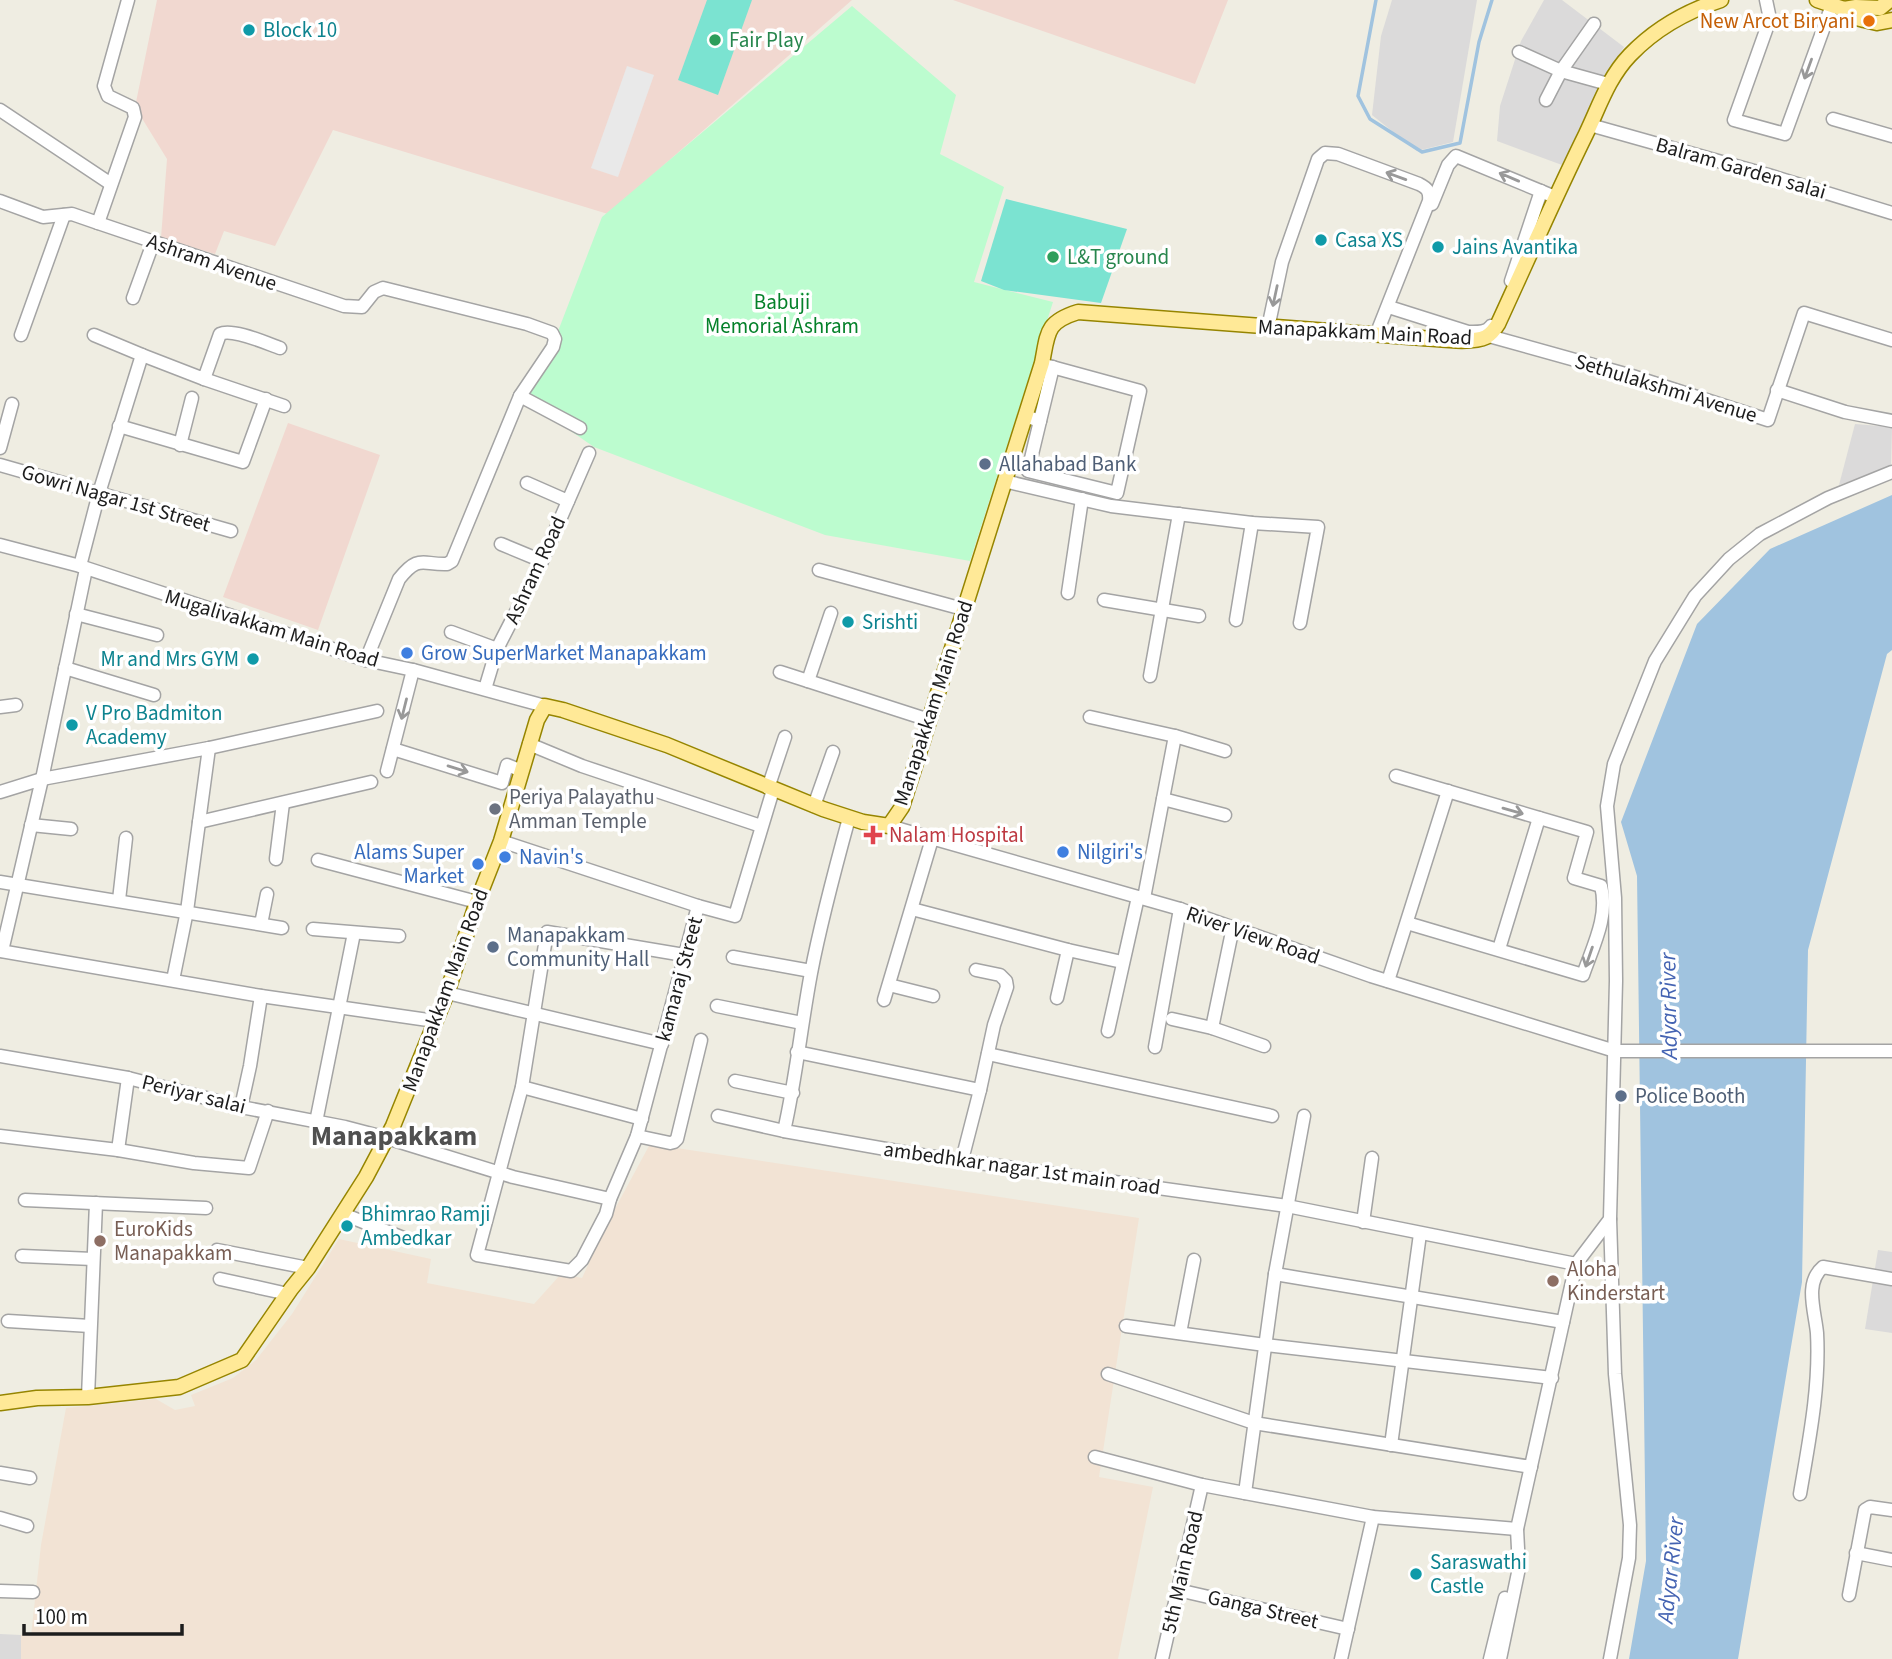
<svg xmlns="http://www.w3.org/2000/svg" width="1892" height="1659" font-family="'Source Sans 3',sans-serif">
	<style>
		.residential { fill: #dbdada }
		.commercial { fill: #f1d8d0 }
		.military { fill: #f2e3d4 }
		.park { fill: #bcfccf }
		.pitch { fill: #7be3d1 }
		.parking { fill: #e9e9e9 }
		.water { fill: #a0c3df }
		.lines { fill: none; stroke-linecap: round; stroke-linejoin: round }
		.stream { stroke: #a0c3df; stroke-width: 3.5 }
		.minor-casing { stroke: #a4a4a4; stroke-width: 15 }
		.major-casing { stroke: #968500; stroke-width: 17 }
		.minor { stroke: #fff; stroke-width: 12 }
		.major { stroke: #ffe997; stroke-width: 14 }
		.oneway { stroke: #999 }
		.food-dot { fill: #e8710a; stroke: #fff; stroke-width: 2.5 }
		.culture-dot { fill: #0f9aa8; stroke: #fff; stroke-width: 2.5 }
		.leisure-dot { fill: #2e9e5b; stroke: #fff; stroke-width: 2.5 }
		.service-dot { fill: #5c6f8a; stroke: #fff; stroke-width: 2.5 }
		.shop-dot { fill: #3f7fe0; stroke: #fff; stroke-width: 2.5 }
		.worship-dot { fill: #6b7280; stroke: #fff; stroke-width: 2.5 }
		.health-dot { fill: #e0444e; stroke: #fff; stroke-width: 2.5 }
		.education-dot { fill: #8d6e63; stroke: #fff; stroke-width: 2.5 }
		.labels { text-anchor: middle; stroke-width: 7; stroke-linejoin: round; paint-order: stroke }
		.food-label { font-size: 21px; fill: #c56008; stroke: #fff; text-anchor: end }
		.culture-label { font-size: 21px; fill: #0d838f; stroke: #fff; text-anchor: start }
		.leisure-label { font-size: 21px; fill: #27864d; stroke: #fff; text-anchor: start }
		.street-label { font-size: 21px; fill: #1d1d1d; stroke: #fff }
		.park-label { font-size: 21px; fill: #05812a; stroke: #fff }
		.service-label { font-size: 21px; fill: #4e5e75; stroke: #fff; text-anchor: start }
		.shop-label { font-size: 21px; fill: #366cbe; stroke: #fff; text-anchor: start }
		.worship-label { font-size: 21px; fill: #5b616d; stroke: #fff; text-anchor: start }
		.health-label { font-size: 21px; fill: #be3a42; stroke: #fff; text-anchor: start }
		.education-label { font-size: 21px; fill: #785e54; stroke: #fff; text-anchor: start }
		.water-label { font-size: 23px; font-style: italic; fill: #4463b2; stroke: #fff }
		.district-label { font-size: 28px; font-weight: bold; fill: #505050; stroke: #fff }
	</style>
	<rect width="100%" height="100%" fill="#efede2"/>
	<!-- residential -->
	<g class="residential">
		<polygon points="1392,0 1477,0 1453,142 1417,151 1372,115 1381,36"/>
		<polygon points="1544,0 1562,0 1624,47 1602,82 1562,165 1497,141 1500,106 1521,41"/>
		<polygon points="1855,424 1892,427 1891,467 1839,485"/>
		<polygon points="1878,1250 1892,1252 1892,1333 1865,1329"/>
		<polygon points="0,1634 21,1635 21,1659 0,1659"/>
	</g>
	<!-- commercial -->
	<g class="commercial">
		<polygon points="157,0 852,0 608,214 333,130 275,246 224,231 215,254 161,238 167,159 135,107"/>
		<polygon points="953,0 1228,0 1195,84"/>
		<polygon points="288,423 380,455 318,630 223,597"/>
	</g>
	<!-- military -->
	<polygon class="military" points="650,1144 1139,1218 1099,1477 1153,1487 1118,1659 21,1659 21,1635 31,1636 41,1545 66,1408 156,1399 175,1410 195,1406 191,1395 233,1378 256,1360 292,1314 339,1239 431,1259 427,1283 534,1304 561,1274 582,1278 610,1218"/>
	<!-- park -->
	<polygon class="park" points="852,6 956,95 940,154 1004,187 974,282 1053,302 970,561 825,535 594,447 520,396 555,339 602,217"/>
	<!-- pitch -->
	<g class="pitch">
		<polygon points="707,0 752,0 718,95 678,80"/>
		<polygon points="1006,199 1127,229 1101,303 1004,290 981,281"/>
	</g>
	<!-- parking -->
	<polygon class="parking" points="627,66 654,75 618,177 591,168"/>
	<!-- water -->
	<polygon class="water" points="1892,495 1892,650 1887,654 1808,950 1802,1282 1738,1659 1629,1659 1646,1561 1637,876 1621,822 1697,624 1770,549"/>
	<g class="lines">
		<!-- stream -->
		<polyline class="stream" points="1376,0 1358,96 1370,119 1422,152 1460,143 1479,42 1492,0"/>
		<!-- minor casing -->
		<g class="minor-casing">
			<g id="minor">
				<path d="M128,0L104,86L108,96L133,108L135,117L98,223L344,306L362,307L374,292L383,288L527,324L552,333L555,339L553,347L520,396L452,561L447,564C422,565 419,554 399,579L366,660"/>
				<polyline points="1766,0 1770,19 1734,120 1785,134 1832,5"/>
				<polyline points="1519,52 1561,71 1608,84"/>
				<polyline points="1546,100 1561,71 1594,24"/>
				<polyline points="0,110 111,184"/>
				<polyline points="1833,119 1892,136"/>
				<polyline points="1590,125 1768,175 1892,213"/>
				<polyline points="0,201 43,217 72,214 98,223"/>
				<polyline points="1432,204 1448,165 1456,156 1555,197"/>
				<polyline points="1511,281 1541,191"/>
				<polyline points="133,298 153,243"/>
				<path d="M1392,308L1468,332C1477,332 1486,333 1491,326"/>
				<path d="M1268,328L1282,262L1318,159L1325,153L1338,154L1419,184C1427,188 1430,191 1429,201L1376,335"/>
				<polyline points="21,335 64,215"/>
				<polyline points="1489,336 1629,375 1768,420 1804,313 1892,340"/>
				<path d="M142,355L204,379L220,334C232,328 266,343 280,348"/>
				<polyline points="204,379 284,406"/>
				<polyline points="1777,390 1845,412 1892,421"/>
				<polyline points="520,396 580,428"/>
				<polyline points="1025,416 1040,421 1028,471 1117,493 1140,391 1041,364"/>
				<polyline points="1040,421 1053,367"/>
				<polyline points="119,426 243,462 266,399"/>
				<polyline points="180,445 192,398"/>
				<polyline points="0,448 12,404"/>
				<polyline points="0,465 231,531"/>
				<polyline points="1004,481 1111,506 1252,523 1318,527 1300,623"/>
				<polyline points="527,483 568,501"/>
				<polyline points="501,544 542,561"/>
				<polyline points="0,545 80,566 366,660 413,670 545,706"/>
				<polyline points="80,566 99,493 142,355 94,335"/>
				<polyline points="86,569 42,779 209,748 377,711"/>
				<polyline points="819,570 963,609"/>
				<polyline points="1068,593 1082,499"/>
				<polyline points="1104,600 1199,616"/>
				<polyline points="831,613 808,681 929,720"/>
				<polyline points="76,614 157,635"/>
				<polyline points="1236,620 1252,523"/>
				<polyline points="451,632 497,649"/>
				<polyline points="65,668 154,695"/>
				<polyline points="780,672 808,681"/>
				<polyline points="1150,676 1179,514"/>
				<polyline points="485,689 497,649 542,561 589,453"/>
				<polyline points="0,707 16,705"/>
				<polyline points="1090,717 1175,736 1144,898"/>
				<polyline points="1175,736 1225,751"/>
				<polyline points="529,744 582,766 761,826"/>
				<polyline points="393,749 502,783 507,765 522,771"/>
				<polyline points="387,771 413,670"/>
				<path d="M1396,776L1587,832L1574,878L1601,886C1609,916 1593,946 1583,975L1407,923"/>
				<polyline points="768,788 785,737"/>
				<polyline points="0,792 42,779 2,951"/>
				<polyline points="1163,799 1225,815"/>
				<polyline points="814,806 833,752"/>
				<path d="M849,818C835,869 821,921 811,973C801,1026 796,1079 784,1131L914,1154L1287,1206L1576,1264"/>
				<polyline points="199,822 371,782"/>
				<polyline points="31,825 71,829"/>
				<polyline points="889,826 1180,909 1371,976 1615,1051 1892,1051"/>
				<polyline points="501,841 698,906"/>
				<polyline points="276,859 283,803"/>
				<polyline points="318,860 477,902"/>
				<polyline points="0,882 282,928"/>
				<polyline points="119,900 126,838"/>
				<polyline points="912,909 1068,950 1122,962"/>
				<polyline points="261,924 267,894"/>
				<polyline points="313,929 399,936"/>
				<polyline points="1499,949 1539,818"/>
				<polyline points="0,951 261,996 435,1021"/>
				<polyline points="684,955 547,932 522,1087 477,1255 571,1271 582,1260 606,1214 610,1199 637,1136 698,906 735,916 773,790"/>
				<polyline points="733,957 811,971"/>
				<polyline points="173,980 187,911 209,748"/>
				<polyline points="1388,981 1448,791"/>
				<polyline points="889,985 933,996"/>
				<polyline points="447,993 662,1044"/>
				<polyline points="1057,998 1068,950"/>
				<polyline points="884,1000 932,839"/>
				<polyline points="717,1006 802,1023"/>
				<polyline points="1172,1019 1212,1028 1264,1046"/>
				<polyline points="1212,1028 1233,927"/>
				<polyline points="1108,1031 1138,897"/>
				<polyline points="1155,1047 1180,909"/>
				<polyline points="797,1052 980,1090 994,1025 1007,987 1006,981 1000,975 976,970"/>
				<polyline points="988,1054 1272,1116"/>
				<polyline points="0,1056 128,1078 241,1107 345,1127 387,1138 513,1177 610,1199"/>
				<polyline points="735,1081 793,1093"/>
				<polyline points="522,1087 642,1119"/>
				<polyline points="241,1107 250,1066 261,996"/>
				<polyline points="718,1116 784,1131"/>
				<polyline points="316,1122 354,933"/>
				<polyline points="0,1136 118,1150 194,1163 249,1168 268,1111"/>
				<polyline points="637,1136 670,1143 674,1142 677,1139 701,1040"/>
				<polyline points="118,1150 128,1078"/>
				<polyline points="962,1160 980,1090"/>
				<polyline points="25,1200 206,1208"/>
				<polyline points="343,1214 406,1239"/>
				<polyline points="1610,1219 1615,1374 1630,1525 1629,1558 1610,1659"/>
				<polyline points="1363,1222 1372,1158"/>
				<polyline points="217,1250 308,1268"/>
				<polyline points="22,1256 93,1259"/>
				<polyline points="1275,1274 1563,1322"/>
				<polyline points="220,1279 288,1294"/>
				<polyline points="8,1321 90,1326"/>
				<polyline points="1126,1326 1265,1345 1552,1378"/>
				<polyline points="1180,1333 1194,1260"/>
				<polyline points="1108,1374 1254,1423 1531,1467"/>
				<polyline points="88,1397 96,1203"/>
				<polyline points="1391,1445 1420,1234"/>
				<polyline points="1095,1457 1202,1485 1373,1517 1517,1529"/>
				<polyline points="0,1473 30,1478"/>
				<polyline points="1245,1493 1275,1274 1304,1116"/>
				<path d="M1800,1494C1809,1441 1820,1387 1817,1333C1815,1311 1804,1283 1823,1267L1892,1279"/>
				<polyline points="0,1518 27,1526"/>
				<polyline points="1856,1553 1892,1560"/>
				<polyline points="1178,1590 1348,1629"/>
				<polyline points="0,1591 33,1592"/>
				<polyline points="1849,1595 1865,1510 1870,1507 1892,1510"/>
				<polyline points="1162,1659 1202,1485"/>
				<polyline points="1341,1659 1373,1517"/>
				<polyline points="1490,1659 1505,1598"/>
				<polyline points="1500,1659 1519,1568 1517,1529 1576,1264 1610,1219 1616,981 1615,898 1607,806 1614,764 1655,661 1695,596 1729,559 1760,534 1828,498 1892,472"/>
			</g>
		</g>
		<!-- major casing -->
		<g class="major-casing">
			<g id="major">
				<polyline points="1817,0 1844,9 1853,17 1864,20 1877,23 1892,20"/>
				<polyline points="1844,9 1856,7 1880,8 1890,0"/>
				<path d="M0,1403L37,1398L88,1397L179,1387L242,1360L291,1289L308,1268L366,1177L393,1126L447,993L477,902L501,841L537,720L545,706L563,710L667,745L823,809L863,822L889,826L902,807L1042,363C1048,332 1046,322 1078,312L1422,338C1438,339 1472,344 1486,337C1491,334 1495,329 1498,324C1527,261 1555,197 1586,134C1599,107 1608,78 1630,55C1654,30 1687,11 1721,0"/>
			</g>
		</g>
		<!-- minor -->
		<use href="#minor" class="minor"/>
		<!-- major -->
		<use href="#major" class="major"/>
	</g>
	<!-- one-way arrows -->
	<defs><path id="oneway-shaft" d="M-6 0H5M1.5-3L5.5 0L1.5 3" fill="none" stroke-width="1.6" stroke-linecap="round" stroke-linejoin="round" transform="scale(1.75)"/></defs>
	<g class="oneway">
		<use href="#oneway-shaft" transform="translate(1808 69) rotate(110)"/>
		<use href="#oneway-shaft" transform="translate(1396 176) rotate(-160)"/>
		<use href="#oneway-shaft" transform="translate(1509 177) rotate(-157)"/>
		<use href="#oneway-shaft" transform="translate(1275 296) rotate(102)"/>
		<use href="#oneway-shaft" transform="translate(404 709) rotate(104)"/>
		<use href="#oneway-shaft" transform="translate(458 769) rotate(17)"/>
		<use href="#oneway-shaft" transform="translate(1513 811) rotate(16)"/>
		<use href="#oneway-shaft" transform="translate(1589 957) rotate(109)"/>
	</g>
	<!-- markers -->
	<circle class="food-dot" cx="1869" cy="21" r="7"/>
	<g class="culture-dot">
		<circle cx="249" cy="30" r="7"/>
		<circle cx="1321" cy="240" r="7"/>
		<circle cx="1438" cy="247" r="7"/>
		<circle cx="848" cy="622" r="7"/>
		<circle cx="253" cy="659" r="7"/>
		<circle cx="72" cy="725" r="7"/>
		<circle cx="347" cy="1226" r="7"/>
		<circle cx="1416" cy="1574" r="7"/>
	</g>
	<g class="leisure-dot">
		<circle cx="715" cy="40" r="7"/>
		<circle cx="1053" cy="257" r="7"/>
	</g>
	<g class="service-dot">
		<circle cx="985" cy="464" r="7"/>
		<circle cx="493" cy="947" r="7"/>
		<circle cx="1621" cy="1096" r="7"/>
	</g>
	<g class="shop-dot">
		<circle cx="407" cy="653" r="7"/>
		<circle cx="1063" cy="852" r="7"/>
		<circle cx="505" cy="857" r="7"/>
		<circle cx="478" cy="864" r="7"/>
	</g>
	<circle class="worship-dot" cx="495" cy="809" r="7"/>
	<path class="health-dot" d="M869.5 824.5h7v7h7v7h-7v7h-7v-7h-7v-7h7z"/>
	<g class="education-dot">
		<circle cx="100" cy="1241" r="7"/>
		<circle cx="1553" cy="1281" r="7"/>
	</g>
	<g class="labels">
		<!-- food labels -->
		<g class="food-label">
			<text x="1855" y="28">New Arcot Biryani</text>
		</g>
		<!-- culture labels -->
		<g class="culture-label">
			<text x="263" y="37">Block 10</text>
			<text x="1335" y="247">Casa XS</text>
			<text x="1452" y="254">Jains Avantika</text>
			<text x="862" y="629">Srishti</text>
			<text x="239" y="666" text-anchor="end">Mr and Mrs GYM</text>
			<text x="86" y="720">V Pro Badmiton<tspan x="86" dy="24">Academy</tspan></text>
			<text x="361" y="1221">Bhimrao Ramji<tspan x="361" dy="24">Ambedkar</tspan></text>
			<text x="1430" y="1569">Saraswathi<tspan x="1430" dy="24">Castle</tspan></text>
		</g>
		<!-- leisure labels -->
		<g class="leisure-label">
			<text x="729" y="47">Fair Play</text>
			<text x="1067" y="264">L&amp;T ground</text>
		</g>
		<!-- street labels -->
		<g class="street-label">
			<text transform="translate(1741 168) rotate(16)" y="7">Balram Garden salai</text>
			<text transform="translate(212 262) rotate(19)" y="7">Ashram Avenue</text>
			<text transform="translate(1365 332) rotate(3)" y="7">Manapakkam Main Road</text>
			<text transform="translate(1666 388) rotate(17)" y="7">Sethulakshmi Avenue</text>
			<text transform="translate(116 498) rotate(16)" y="7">Gowri Nagar 1st Street</text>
			<text transform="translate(535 570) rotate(-65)" y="7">Ashram Road</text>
			<text transform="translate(272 628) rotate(17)" y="7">Mugalivakkam Main Road</text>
			<text transform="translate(933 703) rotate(-72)" y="7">Manapakkam Main Road</text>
			<text transform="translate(1253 935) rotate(19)" y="7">River View Road</text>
			<text transform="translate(679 979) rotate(-75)" y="7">kamaraj Street</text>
			<text transform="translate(445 990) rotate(-70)" y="7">Manapakkam Main Road</text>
			<text transform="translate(194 1094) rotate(14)" y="7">Periyar salai</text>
			<text transform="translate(1022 1168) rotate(8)" y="7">ambedhkar nagar 1st main road</text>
			<text transform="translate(1182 1572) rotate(-77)" y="7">5th Main Road</text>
			<text transform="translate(1263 1609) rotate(13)" y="7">Ganga Street</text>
		</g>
		<!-- park labels -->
		<g class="park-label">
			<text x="782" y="309">Babuji<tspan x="782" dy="24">Memorial Ashram</tspan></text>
		</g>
		<!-- service labels -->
		<g class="service-label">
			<text x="999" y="471">Allahabad Bank</text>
			<text x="507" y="942">Manapakkam<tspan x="507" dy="24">Community Hall</tspan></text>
			<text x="1635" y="1103">Police Booth</text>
		</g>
		<!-- shop labels -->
		<g class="shop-label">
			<text x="421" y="660">Grow SuperMarket Manapakkam</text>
			<text x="464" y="859" text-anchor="end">Alams Super<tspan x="464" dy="24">Market</tspan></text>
			<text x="1077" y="859">Nilgiri's</text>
			<text x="519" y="864">Navin's</text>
		</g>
		<!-- worship labels -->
		<g class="worship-label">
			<text x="509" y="804">Periya Palayathu<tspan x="509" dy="24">Amman Temple</tspan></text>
		</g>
		<!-- health labels -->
		<g class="health-label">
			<text x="889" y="842">Nalam Hospital</text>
		</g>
		<!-- education labels -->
		<g class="education-label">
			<text x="114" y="1236">EuroKids<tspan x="114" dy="24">Manapakkam</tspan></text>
			<text x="1567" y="1276">Aloha<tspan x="1567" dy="24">Kinderstart</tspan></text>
		</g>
		<!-- water labels -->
		<g class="water-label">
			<text transform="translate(1668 1006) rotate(-91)" y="8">Adyar River</text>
			<text transform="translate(1670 1570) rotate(-84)" y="8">Adyar River</text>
		</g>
		<!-- district labels -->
		<g class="district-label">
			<text x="394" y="1145">Manapakkam</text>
		</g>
	</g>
	<!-- scale -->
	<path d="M24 1624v10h158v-10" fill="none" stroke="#1d1d1d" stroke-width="3.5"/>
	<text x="35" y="1624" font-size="21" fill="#1d1d1d" stroke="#ffffff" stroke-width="5" paint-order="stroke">100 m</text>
</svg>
